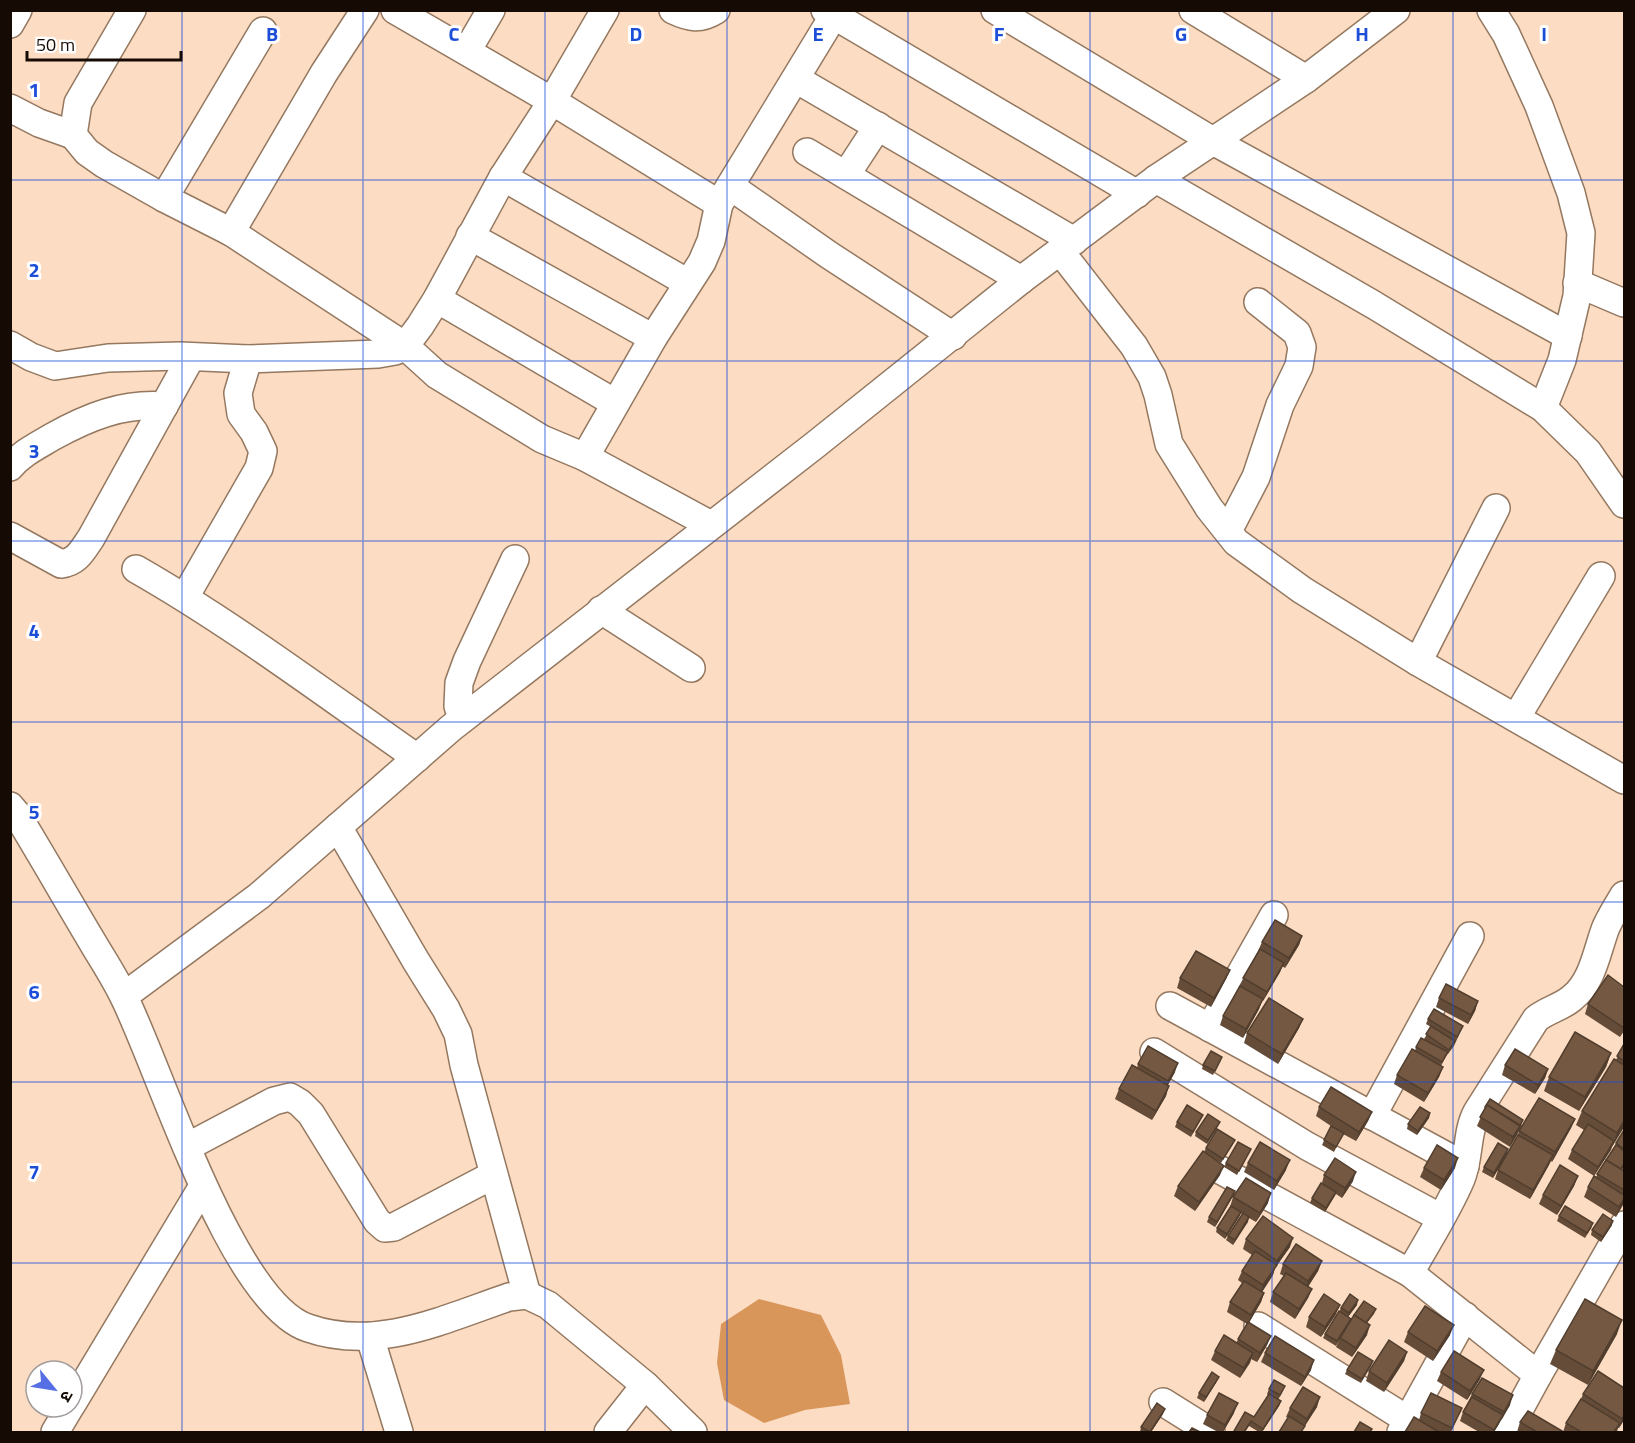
<svg xmlns="http://www.w3.org/2000/svg" width="1635" height="1443" font-family="'Titillium Web','Noto Sans Devanagari',sans-serif">
	<style>
		.water { fill: #d9965b }
		.lines { fill: none; stroke-linecap: round; stroke-linejoin: round }
		.minor-casing { stroke: #947860; stroke-width: 30 }
		.minor { stroke: #fff; stroke-width: 27 }
		.wall { fill: #644c39 }
		.shaded-wall { fill: #513e2e }
		.building { fill: #745842; stroke: #513e2e; stroke-width: 1.5 }
		.grid { fill: none; stroke: #1d4ed8; stroke-width: 1.5; stroke-opacity: 0.55 }
		.grid-label { font-size: 20px; text-anchor: middle; font-weight: bold; fill: #1d4ed8; stroke: #fff; stroke-width: 6; stroke-linejoin: round; paint-order: stroke }
	</style>
	<rect width="100%" height="100%" fill="#fcdcc2"/>
	<!-- water -->
	<polygon class="water" points="759,1299 821,1315 841,1355 850,1404 805,1410 764,1423 724,1400 717,1363 721,1324"/>
	<g class="lines">
		<!-- minor casing -->
		<g class="minor-casing">
			<g id="minor">
				<polyline points="132,10 78,103 73,135 87,152 104,164 164,198 231,232 405,346 437,375 542,439 585,457 711,525"/>
				<polyline points="395,10 552,101 719,204"/>
				<path d="M673,10C690,18 700,20 716,10"/>
				<polyline points="825,10 1137,194"/>
				<polyline points="995,10 1213,141 1568,336"/>
				<polyline points="1193,10 1306,79"/>
				<polyline points="1491,10 1506,34 1539,106 1571,193 1581,233 1577,296 1562,360 1543,408"/>
				<polyline points="10,24 18,10"/>
				<polyline points="467,51 491,10"/>
				<polyline points="796,79 1074,241"/>
				<polyline points="10,108 39,123 73,135"/>
				<polyline points="807,152 1021,280"/>
				<polyline points="846,175 878,126"/>
				<polyline points="503,177 688,283"/>
				<polyline points="1156,179 1374,305 1543,408 1588,452 1624,504"/>
				<polyline points="730,186 829,255 953,336"/>
				<polyline points="164,198 263,31"/>
				<polyline points="231,232 324,73 365,10"/>
				<polyline points="470,236 653,338"/>
				<polyline points="1060,251 1134,346 1152,377 1158,395 1169,444 1209,508 1236,542 1302,590 1418,662 1624,780"/>
				<polyline points="1577,283 1624,303"/>
				<polyline points="437,299 615,403"/>
				<polyline points="10,345 31,357 55,366 108,358 180,356 248,359 378,354 395,351 405,346 420,326 437,299 503,177 552,101 605,10"/>
				<polyline points="585,457 653,338 702,262 711,241 719,204 837,10"/>
				<path d="M10,467C22,453 37,446 52,437C88,417 122,403 164,406"/>
				<polyline points="1228,531 1256,477 1280,405 1299,366 1302,347 1297,333 1258,302"/>
				<path d="M10,536L61,564C77,562 82,551 91,538L191,357"/>
				<path d="M136,569C234,625 325,694 417,758"/>
				<polyline points="185,597 259,468 263,451 254,432 241,414 238,393 248,359"/>
				<polyline points="601,610 691,668"/>
				<polyline points="1418,662 1496,508"/>
				<polyline points="1516,718 1601,576"/>
				<polyline points="462,719 458,706 459,683 467,661 515,559"/>
				<path d="M10,806L16,813C41,854 65,896 90,938C101,957 114,976 124,997C160,1069 232,1303 308,1328C377,1352 444,1319 509,1297L527,1295L548,1305L645,1385L693,1432"/>
				<polyline points="338,827 416,961 446,1009 458,1034 464,1065 527,1295"/>
				<polyline points="124,996 259,896 451,728 815,445 1021,280 1156,179 1306,79 1396,10"/>
				<polyline points="1170,1006 1465,1166"/>
				<polyline points="1210,1028 1274,915"/>
				<polyline points="1154,1052 1307,1146 1441,1218"/>
				<polyline points="1372,1116 1470,936"/>
				<polyline points="187,1147 274,1101 290,1097 300,1103 311,1114 377,1221 385,1228 394,1227 493,1175"/>
				<polyline points="1211,1165 1410,1273 1538,1375"/>
				<path d="M1410,1273C1427,1242 1447,1212 1461,1179C1470,1157 1466,1132 1477,1112L1536,1019C1547,1010 1562,1007 1572,998C1593,982 1597,950 1606,927C1611,916 1618,905 1624,895"/>
				<polyline points="1258,1326 1408,1420"/>
				<polyline points="370,1337 399,1432"/>
				<polyline points="1163,1402 1211,1432"/>
				<polyline points="72,1404 203,1186"/>
				<polyline points="55,1432 70,1407"/>
				<polyline points="608,1432 645,1385"/>
				<polyline points="1401,1432 1465,1316"/>
				<polyline points="1507,1432 1538,1375 1624,1225"/>
			</g>
		</g>
		<!-- minor -->
		<use href="#minor" class="minor"/>
	</g>
	<!-- wall -->
	<g class="wall">
		<polygon points="1302,936 1299,945 1285,968 1282,966 1280,972 1263,1001 1262,1000 1259,1009 1243,1038 1220,1025 1223,1016 1258,951 1262,942"/>
		<polygon points="1230,970 1226,979 1211,1007 1177,988 1180,978"/>
		<polygon points="1624,987 1624,1031 1620,1037 1585,1014 1588,1004"/>
		<polygon points="1439,998 1478,1001 1475,1011 1468,1024 1436,1007"/>
		<polygon points="1303,1019 1299,1028 1278,1064 1244,1043 1247,1033"/>
		<polygon points="1428,1019 1463,1026 1454,1046 1448,1054 1447,1054 1441,1066 1443,1067 1439,1077 1424,1102 1394,1084 1397,1075 1415,1051 1416,1047 1424,1039 1431,1027 1426,1024"/>
		<polygon points="1624,1044 1624,1127 1594,1176 1568,1159 1572,1150 1584,1130 1576,1125 1582,1111 1616,1060"/>
		<polygon points="1611,1053 1606,1067 1579,1111 1544,1091 1549,1077"/>
		<polygon points="1222,1057 1213,1075 1202,1069 1203,1065"/>
		<polygon points="1138,1064 1175,1072 1168,1085 1166,1096 1152,1120 1115,1099 1119,1089 1137,1068"/>
		<polygon points="1505,1065 1548,1069 1545,1078 1535,1094 1502,1075"/>
		<polygon points="1319,1107 1372,1112 1368,1121 1356,1141 1343,1134 1334,1152 1322,1145 1331,1126 1316,1116"/>
		<polygon points="1485,1107 1522,1125 1510,1147 1477,1126"/>
		<polygon points="1430,1113 1429,1118 1417,1135 1407,1129 1408,1124"/>
		<polygon points="1201,1119 1191,1137 1175,1127 1177,1122"/>
		<polygon points="1575,1119 1571,1128 1552,1162 1551,1161 1530,1199 1495,1179 1498,1170 1517,1137 1519,1131"/>
		<polygon points="1218,1126 1207,1144 1195,1136 1196,1132"/>
		<polygon points="1624,1130 1624,1166 1622,1170 1624,1171 1624,1201 1616,1217 1584,1197 1588,1187 1596,1177"/>
		<polygon points="1233,1144 1221,1163 1211,1157 1220,1175 1195,1211 1174,1196 1178,1186 1204,1152 1206,1148"/>
		<polygon points="1251,1149 1237,1175 1224,1167 1226,1163"/>
		<polygon points="1507,1154 1493,1178 1482,1172 1484,1167"/>
		<polygon points="1248,1163 1286,1170 1274,1190 1244,1172"/>
		<polygon points="1424,1168 1455,1168 1441,1190 1420,1177"/>
		<polygon points="1324,1175 1353,1181 1342,1198 1336,1194 1325,1212 1310,1203 1312,1198 1322,1183"/>
		<polygon points="1578,1176 1574,1186 1557,1215 1539,1204 1543,1195"/>
		<polygon points="1235,1191 1233,1196 1215,1227 1207,1222 1209,1217"/>
		<polygon points="1233,1197 1268,1203 1256,1222 1249,1218 1233,1245 1226,1240 1228,1236 1242,1214 1241,1213 1239,1217 1225,1239 1216,1232 1217,1228 1230,1207"/>
		<polygon points="1559,1216 1592,1227 1585,1238 1557,1221"/>
		<polygon points="1612,1225 1601,1242 1591,1235 1592,1230"/>
		<polygon points="1246,1239 1290,1247 1275,1268 1273,1275 1262,1292 1264,1293 1261,1302 1249,1323 1271,1336 1267,1345 1257,1362 1251,1359 1240,1378 1211,1360 1215,1351 1236,1343 1247,1324 1227,1312 1230,1302 1242,1283 1238,1280 1242,1271 1252,1255 1243,1249"/>
		<polygon points="1322,1261 1318,1271 1308,1287 1312,1289 1308,1298 1295,1319 1270,1302 1273,1292 1284,1276 1280,1274 1283,1264"/>
		<polygon points="1357,1305 1348,1317 1351,1319 1376,1309 1374,1314 1367,1323 1367,1335 1352,1357 1336,1347 1339,1341 1336,1346 1323,1338 1325,1334 1339,1312 1341,1308"/>
		<polygon points="1336,1314 1321,1337 1306,1327 1309,1317"/>
		<polygon points="1408,1332 1450,1335 1433,1361 1404,1342"/>
		<polygon points="1617,1334 1588,1385 1550,1364 1556,1350"/>
		<polygon points="1407,1352 1404,1361 1384,1392 1366,1381 1369,1371"/>
		<polygon points="1265,1353 1311,1370 1301,1386 1261,1362"/>
		<polygon points="1373,1361 1371,1366 1361,1383 1345,1374 1347,1370"/>
		<polygon points="1441,1372 1480,1379 1467,1400 1437,1381"/>
		<polygon points="1217,1381 1204,1402 1197,1398 1199,1393"/>
		<polygon points="1624,1388 1624,1420 1619,1428 1618,1428 1617,1432 1563,1432 1566,1423 1581,1399 1583,1394"/>
		<polygon points="1269,1389 1283,1391 1278,1400 1281,1401 1279,1406 1262,1432 1259,1432 1249,1426 1245,1432 1234,1432 1245,1412 1254,1417 1268,1395 1267,1394"/>
		<polygon points="1472,1394 1510,1405 1494,1432 1479,1432 1460,1421 1463,1412"/>
		<polygon points="1317,1407 1305,1426 1286,1417 1290,1408"/>
		<polygon points="1462,1408 1451,1432 1405,1432 1419,1420 1421,1413"/>
		<polygon points="1234,1413 1223,1432 1218,1432 1203,1424 1207,1415"/>
		<polygon points="1163,1414 1151,1432 1140,1432 1141,1427"/>
		<polygon points="1520,1422 1562,1432 1517,1432"/>
	</g>
	<!-- shaded-wall -->
	<g class="shaded-wall">
		<polygon points="1302,936 1299,945 1285,968 1289,958"/>
		<polygon points="1284,963 1280,972 1263,1001 1267,992"/>
		<polygon points="1230,970 1226,979 1211,1007 1214,998"/>
		<polygon points="1263,999 1259,1009 1243,1038 1246,1029"/>
		<polygon points="1478,1001 1475,1011 1468,1024 1471,1015"/>
		<polygon points="1303,1019 1299,1028 1278,1064 1282,1054"/>
		<polygon points="1611,1053 1606,1067 1579,1111 1585,1097"/>
		<polygon points="1178,1063 1175,1072 1165,1090 1168,1081"/>
		<polygon points="1443,1067 1439,1077 1424,1102 1428,1093"/>
		<polygon points="1548,1069 1545,1078 1535,1094 1538,1085"/>
		<polygon points="1169,1086 1166,1096 1152,1120 1156,1111"/>
		<polygon points="1372,1112 1368,1121 1356,1141 1359,1132"/>
		<polygon points="1430,1113 1429,1118 1417,1135 1418,1131"/>
		<polygon points="1575,1119 1571,1128 1552,1162 1555,1152"/>
		<polygon points="1523,1120 1517,1135 1510,1147 1513,1137"/>
		<polygon points="1624,1121 1624,1127 1612,1147 1617,1133"/>
		<polygon points="1220,1122 1218,1126 1207,1144 1208,1140"/>
		<polygon points="1614,1141 1611,1150 1594,1176 1598,1167"/>
		<polygon points="1508,1149 1507,1154 1493,1178 1494,1173"/>
		<polygon points="1553,1155 1549,1165 1530,1199 1533,1190"/>
		<polygon points="1458,1158 1455,1168 1441,1190 1444,1180"/>
		<polygon points="1290,1160 1286,1170 1274,1190 1277,1181"/>
		<polygon points="1224,1166 1220,1175 1195,1211 1199,1202"/>
		<polygon points="1356,1172 1353,1181 1342,1198 1345,1188"/>
		<polygon points="1578,1176 1574,1186 1557,1215 1561,1206"/>
		<polygon points="1235,1191 1233,1196 1215,1227 1217,1222"/>
		<polygon points="1336,1192 1334,1197 1325,1212 1326,1208"/>
		<polygon points="1271,1193 1268,1203 1256,1222 1260,1213"/>
		<polygon points="1624,1199 1623,1205 1616,1217 1619,1207"/>
		<polygon points="1241,1212 1239,1217 1225,1239 1227,1234"/>
		<polygon points="1249,1217 1248,1222 1233,1245 1235,1240"/>
		<polygon points="1613,1221 1612,1225 1601,1242 1603,1237"/>
		<polygon points="1293,1238 1290,1247 1275,1268 1273,1275 1260,1295 1263,1285 1275,1267 1277,1261"/>
		<polygon points="1322,1261 1318,1271 1305,1291 1308,1281"/>
		<polygon points="1312,1289 1308,1298 1295,1319 1299,1309"/>
		<polygon points="1264,1293 1261,1302 1248,1324 1251,1315"/>
		<polygon points="1358,1300 1357,1305 1347,1318 1349,1313"/>
		<polygon points="1340,1305 1336,1314 1321,1337 1325,1327"/>
		<polygon points="1622,1320 1617,1334 1588,1385 1593,1371"/>
		<polygon points="1370,1325 1367,1335 1352,1357 1356,1348"/>
		<polygon points="1454,1325 1450,1335 1433,1361 1437,1351"/>
		<polygon points="1271,1336 1267,1345 1257,1362 1260,1353"/>
		<polygon points="1407,1352 1404,1361 1384,1392 1387,1383"/>
		<polygon points="1253,1353 1250,1363 1240,1378 1244,1368"/>
		<polygon points="1314,1360 1311,1370 1301,1386 1305,1377"/>
		<polygon points="1484,1370 1480,1379 1467,1400 1470,1391"/>
		<polygon points="1219,1377 1217,1381 1204,1402 1206,1397"/>
		<polygon points="1513,1395 1510,1405 1501,1421 1504,1412"/>
		<polygon points="1320,1397 1317,1407 1303,1428 1307,1419"/>
		<polygon points="1281,1401 1279,1406 1262,1432 1263,1429"/>
		<polygon points="1238,1403 1234,1413 1223,1432 1225,1425"/>
		<polygon points="1165,1409 1163,1414 1151,1432 1150,1432"/>
		<polygon points="1503,1415 1499,1424 1494,1432 1493,1432"/>
		<polygon points="1624,1416 1624,1420 1619,1428 1622,1419"/>
	</g>
	<!-- building -->
	<g class="building">
		<polygon points="1275,920 1302,936 1289,958 1262,942"/>
		<polygon points="1260,949 1284,963 1267,992 1243,978"/>
		<polygon points="1196,951 1230,970 1214,998 1180,978"/>
		<polygon points="1608,975 1624,987 1624,1028 1588,1004"/>
		<polygon points="1446,984 1478,1001 1471,1015 1439,998"/>
		<polygon points="1240,986 1263,999 1246,1029 1223,1016"/>
		<polygon points="1269,998 1303,1019 1282,1054 1247,1033"/>
		<polygon points="1434,1009 1463,1026 1457,1037 1428,1019"/>
		<polygon points="1431,1026 1455,1041 1449,1050 1426,1034"/>
		<polygon points="1575,1032 1611,1053 1585,1097 1549,1077"/>
		<polygon points="1421,1038 1448,1052 1442,1062 1416,1047"/>
		<polygon points="1624,1044 1624,1061 1617,1056"/>
		<polygon points="1148,1046 1178,1063 1168,1081 1138,1064"/>
		<polygon points="1412,1049 1443,1067 1428,1093 1397,1075"/>
		<polygon points="1515,1049 1548,1069 1538,1085 1505,1065"/>
		<polygon points="1211,1051 1222,1057 1215,1071 1203,1065"/>
		<polygon points="1614,1059 1624,1065 1624,1121 1617,1133 1582,1111"/>
		<polygon points="1132,1065 1169,1086 1156,1111 1119,1089"/>
		<polygon points="1331,1087 1372,1112 1359,1132 1319,1107"/>
		<polygon points="1539,1098 1575,1119 1555,1152 1519,1131"/>
		<polygon points="1490,1099 1523,1120 1520,1125 1487,1105 1486,1108 1485,1107"/>
		<polygon points="1187,1105 1203,1115 1193,1132 1177,1122"/>
		<polygon points="1487,1105 1520,1126 1513,1137 1480,1117"/>
		<polygon points="1420,1107 1430,1113 1418,1131 1408,1124"/>
		<polygon points="1208,1114 1220,1122 1208,1140 1196,1132"/>
		<polygon points="1588,1124 1614,1141 1598,1167 1572,1150"/>
		<polygon points="1331,1126 1344,1133 1336,1147 1324,1140"/>
		<polygon points="1217,1129 1235,1140 1223,1159 1206,1148"/>
		<polygon points="1624,1130 1624,1149 1616,1143"/>
		<polygon points="1518,1135 1553,1155 1533,1190 1498,1170"/>
		<polygon points="1238,1142 1251,1149 1239,1171 1226,1163"/>
		<polygon points="1260,1142 1290,1160 1277,1181 1248,1163"/>
		<polygon points="1498,1143 1508,1149 1494,1173 1484,1167"/>
		<polygon points="1437,1145 1458,1158 1444,1180 1424,1168"/>
		<polygon points="1616,1145 1624,1151 1624,1164 1621,1169 1606,1160"/>
		<polygon points="1203,1151 1224,1166 1199,1202 1178,1186"/>
		<polygon points="1335,1158 1356,1172 1345,1188 1324,1175"/>
		<polygon points="1606,1160 1624,1171 1624,1190 1597,1174"/>
		<polygon points="1560,1165 1578,1176 1561,1206 1543,1195"/>
		<polygon points="1594,1176 1624,1195 1624,1199 1619,1207 1588,1187"/>
		<polygon points="1246,1178 1271,1193 1260,1213 1233,1197"/>
		<polygon points="1321,1183 1336,1192 1326,1208 1312,1198"/>
		<polygon points="1227,1187 1235,1191 1217,1222 1209,1217"/>
		<polygon points="1231,1206 1241,1212 1227,1234 1217,1228"/>
		<polygon points="1565,1206 1593,1223 1587,1233 1559,1216"/>
		<polygon points="1243,1213 1249,1217 1235,1240 1228,1236"/>
		<polygon points="1603,1214 1613,1221 1603,1237 1592,1230"/>
		<polygon points="1263,1216 1293,1238 1277,1261 1246,1239"/>
		<polygon points="1296,1244 1322,1261 1308,1281 1283,1264"/>
		<polygon points="1255,1251 1277,1265 1263,1285 1242,1271"/>
		<polygon points="1286,1273 1312,1289 1299,1309 1273,1292"/>
		<polygon points="1244,1281 1264,1293 1251,1315 1230,1302"/>
		<polygon points="1324,1294 1340,1305 1325,1327 1309,1317"/>
		<polygon points="1350,1294 1358,1300 1349,1313 1341,1308"/>
		<polygon points="1585,1299 1622,1320 1593,1371 1556,1350"/>
		<polygon points="1364,1301 1376,1309 1366,1323 1354,1315"/>
		<polygon points="1425,1306 1454,1325 1437,1351 1408,1332"/>
		<polygon points="1339,1311 1351,1319 1337,1341 1325,1334"/>
		<polygon points="1354,1315 1370,1325 1356,1348 1340,1338"/>
		<polygon points="1248,1322 1271,1336 1260,1353 1238,1339"/>
		<polygon points="1224,1335 1253,1353 1244,1368 1215,1351"/>
		<polygon points="1275,1336 1314,1360 1305,1377 1265,1353"/>
		<polygon points="1389,1340 1407,1352 1387,1383 1369,1371"/>
		<polygon points="1454,1351 1484,1370 1470,1391 1441,1372"/>
		<polygon points="1358,1352 1373,1361 1362,1379 1347,1370"/>
		<polygon points="1598,1371 1624,1388 1624,1416 1622,1419 1583,1394"/>
		<polygon points="1212,1372 1219,1377 1206,1397 1199,1393"/>
		<polygon points="1482,1378 1513,1395 1504,1412 1472,1394"/>
		<polygon points="1274,1380 1285,1386 1280,1395 1269,1389"/>
		<polygon points="1303,1387 1320,1397 1307,1419 1290,1408"/>
		<polygon points="1219,1393 1238,1403 1225,1425 1207,1415"/>
		<polygon points="1431,1393 1462,1408 1452,1428 1421,1413"/>
		<polygon points="1269,1394 1281,1401 1263,1429 1251,1421 1244,1432 1236,1432 1234,1431 1245,1412 1254,1417"/>
		<polygon points="1472,1397 1503,1415 1494,1430 1463,1412"/>
		<polygon points="1581,1399 1620,1423 1614,1432 1581,1432 1566,1423"/>
		<polygon points="1157,1403 1165,1409 1150,1432 1141,1427"/>
		<polygon points="1528,1411 1562,1431 1561,1432 1537,1432 1520,1422"/>
		<polygon points="1289,1416 1305,1426 1301,1432 1279,1432"/>
		<polygon points="1414,1417 1439,1432 1405,1432"/>
		<polygon points="1360,1422 1372,1429 1370,1432 1354,1432"/>
		<polygon points="1192,1428 1200,1432 1189,1432"/>
	</g>
	<!-- grid -->
	<path class="grid" d="M182,10V1432M363,10V1432M545,10V1432M727,10V1432M908,10V1432M1090,10V1432M1272,10V1432M1453,10V1432M10,180H1624M10,361H1624M10,541H1624M10,722H1624M10,902H1624M10,1082H1624M10,1263H1624"/>
	<g class="grid-label">
		<text x="272" y="41">B</text>
		<text x="454" y="41">C</text>
		<text x="636" y="41">D</text>
		<text x="818" y="41">E</text>
		<text x="999" y="41">F</text>
		<text x="1181" y="41">G</text>
		<text x="1362" y="41">H</text>
		<text x="1544" y="41">I</text>
		<text x="34" y="97">1</text>
		<text x="34" y="277">2</text>
		<text x="34" y="458">3</text>
		<text x="34" y="638">4</text>
		<text x="34" y="819">5</text>
		<text x="34" y="999">6</text>
		<text x="34" y="1179">7</text>
	</g>
	<!-- border -->
	<rect width="1635" height="1443" fill="none" stroke="#160b04" stroke-width="24"/>
	<!-- north arrow -->
	<g transform="translate(54 1389) rotate(120)"><circle r="28" fill="#ffffff" stroke="#a29d9b" stroke-width="1.5"/>
	<path d="M0-4.5L10 22L0 15L-10 22Z" fill="#566fe5"/>
	<text y="-9" font-size="16" font-weight="bold" text-anchor="middle" fill="#160b04">उ</text>
	</g>
	<!-- scale -->
	<path d="M27 51v9h154v-9" fill="none" stroke="#160b04" stroke-width="3"/>
	<text x="36" y="51" font-size="18" fill="#160b04" stroke="#ffffff" stroke-width="4.5" paint-order="stroke">50 m</text>
</svg>
